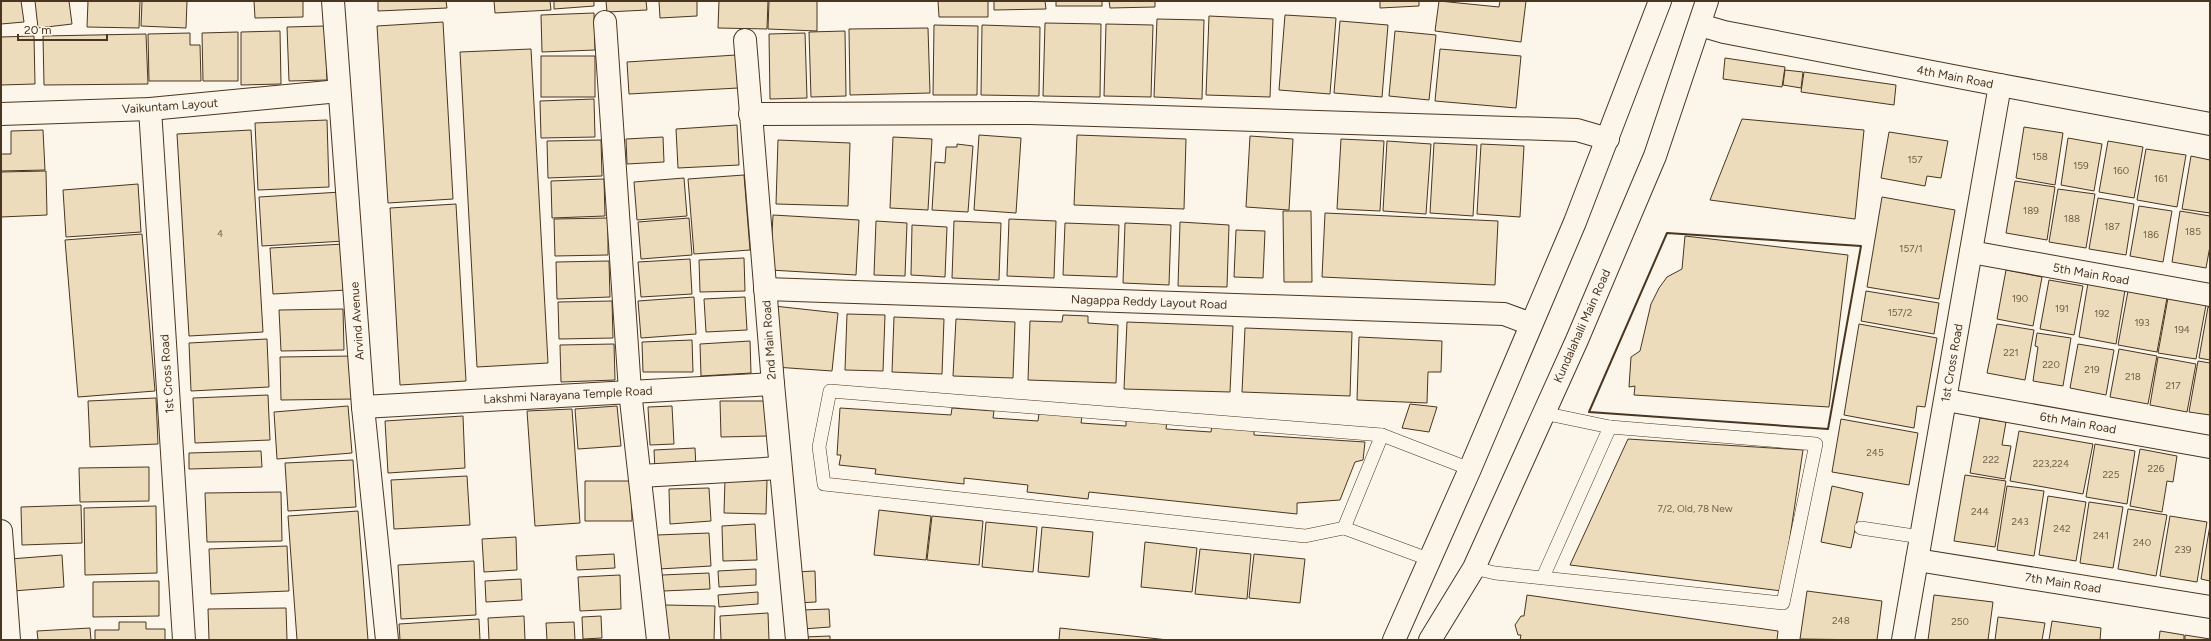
<svg xmlns="http://www.w3.org/2000/svg" width="2211" height="641" font-family="Figtree,sans-serif">
	<style>
		.building { fill: #ecdcbc; stroke: #4a3520 }
		.lines { fill: none; stroke-linecap: round; stroke-linejoin: round }
		.service-casing { stroke: #4a3520; stroke-width: 14 }
		.minor-casing { stroke: #4a3520; stroke-width: 24 }
		.tertiary-casing { stroke: #4a3520; stroke-width: 24 }
		.primary-casing { stroke: #4a3520; stroke-width: 24 }
		.service { stroke: #fbf6e9; stroke-width: 13 }
		.minor { stroke: #fbf6e9; stroke-width: 22 }
		.tertiary { stroke: #fbf6e9; stroke-width: 22 }
		.primary { stroke: #fbf6e9; stroke-width: 22 }
		.wall { stroke: #4a3520; stroke-width: 2 }
		.labels { text-anchor: middle; stroke-width: 3; stroke-linejoin: round; paint-order: stroke }
		.number-label { font-size: 10px; fill: #725f47 }
		.street-label { font-size: 12px; fill: #4a3520; stroke: #fbf6e9 }
	</style>
	<rect width="100%" height="100%" fill="#fbf6e9"/>
	<!-- building -->
	<g class="building">
		<polygon points="1,1 21,1 24,22 1,24"/>
		<polygon points="35,1 69,1 72,24 38,28"/>
		<polygon points="88,1 140,1 139,28 87,27"/>
		<polygon points="142,1 187,1 186,28 141,26"/>
		<polygon points="254,1 303,1 303,17 255,18"/>
		<polygon points="378,1 446,1 447,8 378,11"/>
		<polygon points="494,1 550,1 551,10 495,13"/>
		<polygon points="554,1 594,1 594,6 554,9"/>
		<polygon points="606,1 646,1 647,10 607,12"/>
		<polygon points="659,1 697,1 697,16 660,18"/>
		<polygon points="719,1 768,1 767,29 718,28"/>
		<polygon points="769,1 817,1 817,31 768,29"/>
		<polygon points="938,1 988,1 988,17 939,17"/>
		<polygon points="994,1 1045,1 1046,9 994,10"/>
		<rect x="1056" y="1" width="46" height="5"/>
		<polygon points="1109,1 1155,1 1155,7 1110,8"/>
		<polygon points="1380,1 1419,1 1419,6 1380,8"/>
		<polygon points="1439,1 1499,7 1500,1 1526,1 1521,42 1435,31"/>
		<polygon points="594,13 595,50 542,52 541,15"/>
		<polygon points="1285,15 1336,18 1330,94 1279,90"/>
		<polygon points="1209,16 1273,19 1270,97 1206,95"/>
		<polygon points="1157,19 1204,20 1202,99 1154,97"/>
		<polygon points="1340,21 1388,25 1382,97 1334,93"/>
		<polygon points="443,22 453,199 388,203 377,26"/>
		<polygon points="1045,23 1101,24 1100,97 1043,96"/>
		<polygon points="1106,24 1153,25 1151,97 1104,96"/>
		<polygon points="934,25 978,26 977,95 933,95"/>
		<polygon points="982,25 1040,27 1039,96 981,95"/>
		<polygon points="325,26 327,80 289,81 287,27"/>
		<polygon points="928,28 930,93 850,95 849,29"/>
		<polygon points="280,31 281,84 241,85 241,32"/>
		<polygon points="845,31 846,96 811,97 809,32"/>
		<polygon points="1395,31 1436,35 1429,100 1389,96"/>
		<polygon points="238,32 238,81 203,81 202,33"/>
		<polygon points="190,33 190,45 200,45 201,81 149,81 148,34"/>
		<polygon points="805,33 807,98 770,99 769,34"/>
		<polygon points="146,34 148,84 44,85 43,36"/>
		<polygon points="34,36 35,84 1,85 1,37"/>
		<polygon points="531,49 548,363 477,367 460,52"/>
		<polygon points="1440,49 1521,56 1516,108 1435,101"/>
		<polygon points="736,55 738,88 629,94 627,62"/>
		<rect x="541" y="56" width="54" height="41"/>
		<polygon points="1725,58 1785,67 1782,87 1723,79"/>
		<polygon points="1785,70 1803,72 1801,88 1783,85"/>
		<polygon points="1804,72 1896,85 1894,105 1801,92"/>
		<polygon points="594,99 595,137 541,138 540,101"/>
		<polygon points="1742,119 1864,130 1855,219 1710,200"/>
		<polygon points="327,120 329,187 258,190 255,123"/>
		<polygon points="737,125 739,165 678,168 676,129"/>
		<polygon points="2024,127 2063,133 2055,185 2016,178"/>
		<polygon points="43,130 45,170 1,171 1,154 11,154 11,131"/>
		<polygon points="251,130 263,332 189,336 177,134"/>
		<polygon points="1889,132 1948,141 1941,178 1927,176 1925,186 1881,178"/>
		<polygon points="979,135 1021,138 1016,213 974,210"/>
		<polygon points="1077,135 1186,139 1184,209 1074,205"/>
		<polygon points="1250,136 1293,139 1289,210 1246,207"/>
		<polygon points="663,137 664,162 627,164 626,139"/>
		<polygon points="893,137 932,139 928,210 890,208"/>
		<polygon points="2068,138 2102,144 2094,191 2061,185"/>
		<polygon points="1341,139 1384,141 1380,211 1337,209"/>
		<polygon points="601,140 602,176 548,178 547,141"/>
		<polygon points="778,140 850,143 848,206 776,204"/>
		<polygon points="1387,141 1431,144 1426,214 1383,211"/>
		<polygon points="2108,141 2143,147 2134,198 2099,192"/>
		<polygon points="1434,143 1477,145 1473,216 1430,213"/>
		<polygon points="957,144 973,146 968,212 932,210 935,162 945,163 946,147 957,147"/>
		<polygon points="1481,144 1524,146 1520,217 1477,214"/>
		<polygon points="2146,149 2186,155 2177,207 2137,200"/>
		<polygon points="2191,156 2210,160 2210,213 2182,209"/>
		<polygon points="46,171 47,215 1,217 1,172"/>
		<polygon points="744,175 750,250 694,254 688,179"/>
		<polygon points="684,178 687,216 637,220 634,182"/>
		<polygon points="604,179 605,216 552,218 551,181"/>
		<polygon points="2015,181 2055,187 2047,240 2006,233"/>
		<polygon points="138,184 141,232 66,237 63,190"/>
		<polygon points="2058,189 2095,194 2086,248 2049,242"/>
		<polygon points="341,192 344,241 262,246 259,197"/>
		<polygon points="1882,197 1955,210 1939,299 1867,287"/>
		<polygon points="2098,198 2134,204 2126,255 2089,249"/>
		<polygon points="456,204 466,381 400,385 390,208"/>
		<polygon points="2139,206 2172,211 2163,262 2130,256"/>
		<polygon points="1283,211 1311,211 1312,282 1284,282"/>
		<polygon points="2180,211 2210,216 2210,246 2206,268 2172,262"/>
		<polygon points="1325,213 1498,221 1495,285 1322,277"/>
		<polygon points="773,215 859,220 856,275 770,270"/>
		<polygon points="608,218 608,255 555,256 554,219"/>
		<polygon points="689,218 692,255 641,259 638,222"/>
		<polygon points="1009,219 1056,221 1054,278 1007,276"/>
		<polygon points="876,221 907,223 905,276 874,275"/>
		<polygon points="954,221 1001,223 999,280 952,278"/>
		<polygon points="1180,222 1229,225 1227,287 1178,286"/>
		<polygon points="1065,223 1119,225 1117,277 1063,275"/>
		<polygon points="1125,223 1171,225 1169,285 1123,283"/>
		<polygon points="912,225 947,227 945,277 911,275"/>
		<polygon points="1236,230 1265,231 1263,278 1234,277"/>
		<polygon points="142,234 155,391 78,397 65,240"/>
		<polygon points="1685,236 1848,255 1829,407 1634,395 1635,386 1629,387 1631,357 1640,351 1651,304 1659,288 1667,277 1682,269"/>
		<polygon points="344,244 347,290 273,294 270,248"/>
		<polygon points="744,258 745,291 700,292 699,260"/>
		<polygon points="690,259 692,294 641,297 638,262"/>
		<polygon points="609,261 610,297 557,299 556,262"/>
		<polygon points="2006,270 2042,277 2033,326 1997,319"/>
		<polygon points="2049,280 2083,286 2074,335 2040,329"/>
		<polygon points="2088,283 2125,290 2116,344 2079,337"/>
		<polygon points="1866,291 1939,303 1934,334 1861,321"/>
		<polygon points="2128,291 2167,298 2157,352 2118,345"/>
		<polygon points="694,297 696,334 641,338 638,301"/>
		<polygon points="745,297 747,330 706,332 704,299"/>
		<polygon points="2168,298 2206,305 2196,359 2158,353"/>
		<polygon points="612,301 613,338 559,339 558,302"/>
		<polygon points="774,306 838,313 832,371 775,367"/>
		<polygon points="2208,307 2210,307 2210,360 2199,358"/>
		<polygon points="343,309 344,350 281,351 279,310"/>
		<polygon points="847,314 885,315 883,371 845,370"/>
		<polygon points="1063,315 1088,316 1088,323 1118,325 1116,383 1028,380 1030,321 1062,322"/>
		<polygon points="894,317 944,319 942,374 892,372"/>
		<polygon points="956,319 1015,322 1013,378 953,376"/>
		<polygon points="1127,322 1233,326 1230,392 1124,389"/>
		<polygon points="1859,324 1937,338 1925,407 1917,406 1914,428 1844,415"/>
		<polygon points="1997,324 2034,330 2025,380 1987,373"/>
		<polygon points="1245,328 1352,332 1350,396 1242,392"/>
		<polygon points="2037,333 2071,338 2063,386 2033,381 2038,347 2035,346"/>
		<polygon points="1359,337 1442,341 1441,372 1428,372 1427,403 1357,400"/>
		<polygon points="267,339 269,387 191,391 189,343"/>
		<polygon points="692,340 693,372 643,372 642,342"/>
		<polygon points="750,341 751,373 701,376 700,344"/>
		<polygon points="614,344 615,380 561,382 560,345"/>
		<polygon points="2078,344 2114,350 2106,395 2070,388"/>
		<polygon points="2119,349 2157,356 2148,404 2110,397"/>
		<polygon points="354,356 355,399 281,400 280,357"/>
		<polygon points="2158,357 2196,364 2187,412 2150,405"/>
		<polygon points="2198,361 2210,363 2210,415 2189,412"/>
		<polygon points="268,395 270,440 195,443 193,398"/>
		<polygon points="156,398 158,444 90,447 88,401"/>
		<polygon points="720,401 767,401 768,436 721,437"/>
		<polygon points="1410,404 1437,407 1429,432 1402,428"/>
		<polygon points="348,406 352,453 277,459 274,412"/>
		<polygon points="617,406 621,446 578,449 575,409"/>
		<polygon points="672,406 674,444 650,445 648,407"/>
		<polygon points="840,408 951,415 952,408 994,411 993,418 1038,421 1039,413 1082,416 1081,423 1126,426 1126,419 1167,421 1166,429 1211,432 1212,425 1254,427 1254,435 1365,442 1363,460 1355,462 1340,500 1297,503 1297,514 1089,492 1088,499 1027,492 1028,485 964,478 964,484 875,474 876,469 839,465 841,455 837,455"/>
		<polygon points="572,409 580,523 535,526 527,411"/>
		<polygon points="463,416 465,468 388,473 385,421"/>
		<polygon points="1980,418 2006,422 2002,445 2011,446 2005,479 1970,473"/>
		<polygon points="1841,419 1918,433 1909,485 1832,472"/>
		<polygon points="2019,431 2093,444 2083,494 2010,481"/>
		<polygon points="1628,439 1803,450 1782,591 1570,565"/>
		<polygon points="2095,444 2135,451 2127,504 2086,497"/>
		<polygon points="695,448 696,468 655,470 654,450"/>
		<polygon points="2140,449 2177,456 2173,482 2167,481 2162,512 2130,506"/>
		<polygon points="261,451 262,467 189,469 189,453"/>
		<polygon points="353,460 356,507 288,511 285,463"/>
		<polygon points="149,467 149,501 80,502 79,468"/>
		<polygon points="1965,475 2006,481 1995,547 1954,541"/>
		<polygon points="467,476 470,525 394,529 391,480"/>
		<polygon points="725,479 767,480 766,514 724,513"/>
		<polygon points="585,481 631,481 632,521 585,521"/>
		<polygon points="1832,486 1863,493 1851,548 1821,542"/>
		<polygon points="2007,486 2044,491 2034,556 1997,550"/>
		<polygon points="709,488 711,521 670,524 669,489"/>
		<polygon points="281,492 282,541 207,542 205,493"/>
		<polygon points="2048,496 2086,502 2076,561 2039,555"/>
		<polygon points="2089,502 2123,507 2113,568 2080,563"/>
		<polygon points="81,505 82,543 22,545 21,507"/>
		<polygon points="156,506 157,573 85,575 84,508"/>
		<polygon points="2128,509 2167,515 2156,576 2118,569"/>
		<polygon points="879,510 931,516 926,560 874,555"/>
		<polygon points="358,511 368,640 297,640 288,516"/>
		<polygon points="932,516 983,521 979,565 927,560"/>
		<polygon points="2170,516 2207,522 2197,582 2160,576"/>
		<polygon points="986,522 1037,527 1033,572 982,567"/>
		<polygon points="755,524 757,560 723,561 722,526"/>
		<polygon points="2210,525 2210,581 2201,579"/>
		<polygon points="1042,527 1093,532 1089,577 1038,572"/>
		<polygon points="709,533 711,566 659,569 657,535"/>
		<polygon points="516,537 517,570 484,572 482,539"/>
		<polygon points="1145,542 1197,548 1192,592 1141,587"/>
		<polygon points="287,546 289,591 211,594 209,549"/>
		<polygon points="1200,549 1251,554 1247,599 1195,594"/>
		<polygon points="614,554 615,568 577,570 576,556"/>
		<polygon points="1254,554 1305,559 1300,603 1249,598"/>
		<polygon points="62,555 64,587 13,591 10,559"/>
		<polygon points="474,561 476,615 401,619 398,565"/>
		<polygon points="756,569 756,585 719,587 718,571"/>
		<polygon points="815,571 816,602 795,603 794,572"/>
		<polygon points="709,573 710,589 663,591 662,575"/>
		<polygon points="620,575 621,609 580,611 578,577"/>
		<polygon points="521,579 522,600 486,602 485,581"/>
		<polygon points="159,581 159,616 93,617 93,582"/>
		<polygon points="1807,591 1882,601 1877,640 1800,639"/>
		<polygon points="758,592 758,604 719,607 718,595"/>
		<polygon points="1527,595 1778,631 1777,640 1520,640 1521,635 1518,635 1515,625 1521,616 1524,616"/>
		<polygon points="1934,595 1993,602 1988,640 1928,640"/>
		<polygon points="665,605 715,606 714,640 664,640"/>
		<polygon points="286,608 287,640 209,640 208,609"/>
		<polygon points="829,609 830,627 803,629 802,610"/>
		<polygon points="768,613 769,640 721,640 720,616"/>
		<polygon points="524,616 525,640 489,640 488,618"/>
		<polygon points="601,616 602,638 583,639 582,617"/>
		<polygon points="1998,617 2045,623 2042,640 1995,640"/>
		<polygon points="479,619 480,640 400,640 399,624"/>
		<polygon points="2052,621 2101,628 2100,640 2049,640"/>
		<polygon points="119,622 146,622 146,629 165,629 165,640 95,640 95,630 119,630"/>
		<polygon points="574,622 575,640 547,640 546,623"/>
		<polygon points="90,628 91,640 38,640 37,631"/>
		<polygon points="1060,628 1168,640 1059,640"/>
		<polygon points="2160,631 2184,635 2184,640 2159,640"/>
		<polygon points="2185,635 2210,639 2210,640 2185,640"/>
		<polygon points="830,636 830,640 805,640 804,637"/>
	</g>
	<g class="lines">
		<!-- service casing -->
		<g class="service-casing">
			<g id="service">
				<polyline points="1344,528 1382,435"/>
				<polyline points="1861,528 1921,537"/>
				<polyline points="1431,560 1344,528 1305,536 824,484 819,447 830,391 1382,435 1470,469"/>
				<polyline points="1474,568 1495,573 1783,603 1816,444 1610,427 1543,413"/>
				<polyline points="1543,577 1610,427"/>
			</g>
		</g>
		<!-- minor casing -->
		<g class="minor-casing">
			<g id="minor">
				<polyline points="605,22 630,391 658,640"/>
				<polyline points="745,40 773,384 797,640"/>
				<polyline points="2000,85 2210,124"/>
				<polyline points="150,109 184,640"/>
				<polyline points="1,114 150,109 339,91"/>
				<polyline points="750,114 1030,113 1577,130 1608,139"/>
				<polyline points="1971,252 2210,295"/>
				<polyline points="765,289 1504,314 1531,324"/>
				<polyline points="1946,400 2210,447"/>
				<polyline points="363,407 773,384"/>
				<polyline points="640,476 780,468"/>
				<polyline points="1,531 9,640"/>
				<polyline points="1917,560 2210,607"/>
			</g>
		</g>
		<!-- tertiary casing -->
		<g class="tertiary-casing">
			<g id="tertiary">
				<polyline points="333,1 363,407 387,640"/>
				<polyline points="1700,25 1724,32 2000,85 1903,640"/>
			</g>
		</g>
		<!-- primary casing -->
		<g class="primary-casing">
			<g id="primary">
				<polyline points="1394,640 1470,469 1575,222 1660,1"/>
				<polyline points="1430,640 1474,568 1577,340 1655,156 1707,1"/>
			</g>
		</g>
		<!-- service -->
		<use href="#service" class="service"/>
		<!-- minor -->
		<use href="#minor" class="minor"/>
		<!-- tertiary -->
		<use href="#tertiary" class="tertiary"/>
		<!-- primary -->
		<use href="#primary" class="primary"/>
		<!-- wall -->
		<polygon class="wall" points="1667,233 1861,246 1828,429 1589,412"/>
	</g>
	<g class="labels">
		<!-- number labels -->
		<g class="number-label">
			<text x="2040" y="160">158</text>
			<text x="1915" y="163">157</text>
			<text x="2081" y="169">159</text>
			<text x="2121" y="174">160</text>
			<text x="2161" y="182">161</text>
			<text x="2031" y="214">189</text>
			<text x="2072" y="222">188</text>
			<text x="2112" y="230">187</text>
			<text x="2193" y="235">185</text>
			<text x="220" y="237">4</text>
			<text x="2151" y="238">186</text>
			<text x="1911" y="252">157/1</text>
			<text x="2020" y="302">190</text>
			<text x="2062" y="312">191</text>
			<text x="1900" y="316">157/2</text>
			<text x="2102" y="317">192</text>
			<text x="2142" y="326">193</text>
			<text x="2182" y="333">194</text>
			<text x="2011" y="356">221</text>
			<text x="2051" y="368">220</text>
			<text x="2092" y="373">219</text>
			<text x="2133" y="380">218</text>
			<text x="2173" y="389">217</text>
			<text x="1875" y="456">245</text>
			<text x="1991" y="463">222</text>
			<text x="2051" y="467">223,224</text>
			<text x="2156" y="472">226</text>
			<text x="2111" y="478">225</text>
			<text x="1695" y="512">7/2, Old, 78 New</text>
			<text x="1980" y="515">244</text>
			<text x="2020" y="525">243</text>
			<text x="2062" y="532">242</text>
			<text x="2101" y="539">241</text>
			<text x="2142" y="546">240</text>
			<text x="2183" y="553">239</text>
			<text x="1841" y="624">248</text>
			<text x="1960" y="625">250</text>
		</g>
		<!-- street labels -->
		<g class="street-label">
			<text transform="translate(1955 77) rotate(11)" y="4">4th Main Road</text>
			<text transform="translate(170 106) rotate(-4)" y="4">Vaikuntam Layout</text>
			<text transform="translate(2091 274) rotate(10)" y="4">5th Main Road</text>
			<text transform="translate(1149 302) rotate(2)" y="4">Nagappa Reddy Layout Road</text>
			<text transform="translate(357 321) rotate(-94)" y="4">Arvind Avenue</text>
			<text transform="translate(1582 326) rotate(-66)" y="4">Kundalahalli Main Road</text>
			<text transform="translate(769 340) rotate(-94)" y="4">2nd Main Road</text>
			<text transform="translate(1952 363) rotate(-80)" y="4">1st Cross Road</text>
			<text transform="translate(167 374) rotate(-94)" y="4">1st Cross Road</text>
			<text transform="translate(568 395) rotate(-3)" y="4">Lakshmi Narayana Temple Road</text>
			<text transform="translate(2078 423) rotate(10)" y="4">6th Main Road</text>
			<text transform="translate(2063 583) rotate(9)" y="4">7th Main Road</text>
		</g>
	</g>
	<!-- border -->
	<rect width="2211" height="641" fill="none" stroke="#4a3520" stroke-width="4"/>
	<!-- scale -->
	<path d="M18 34v6h89v-6" fill="none" stroke="#4a3520" stroke-width="2"/>
	<text x="24" y="34" font-size="12" fill="#4a3520" stroke="#fbf6e9" stroke-width="3" paint-order="stroke">20 m</text>
</svg>
